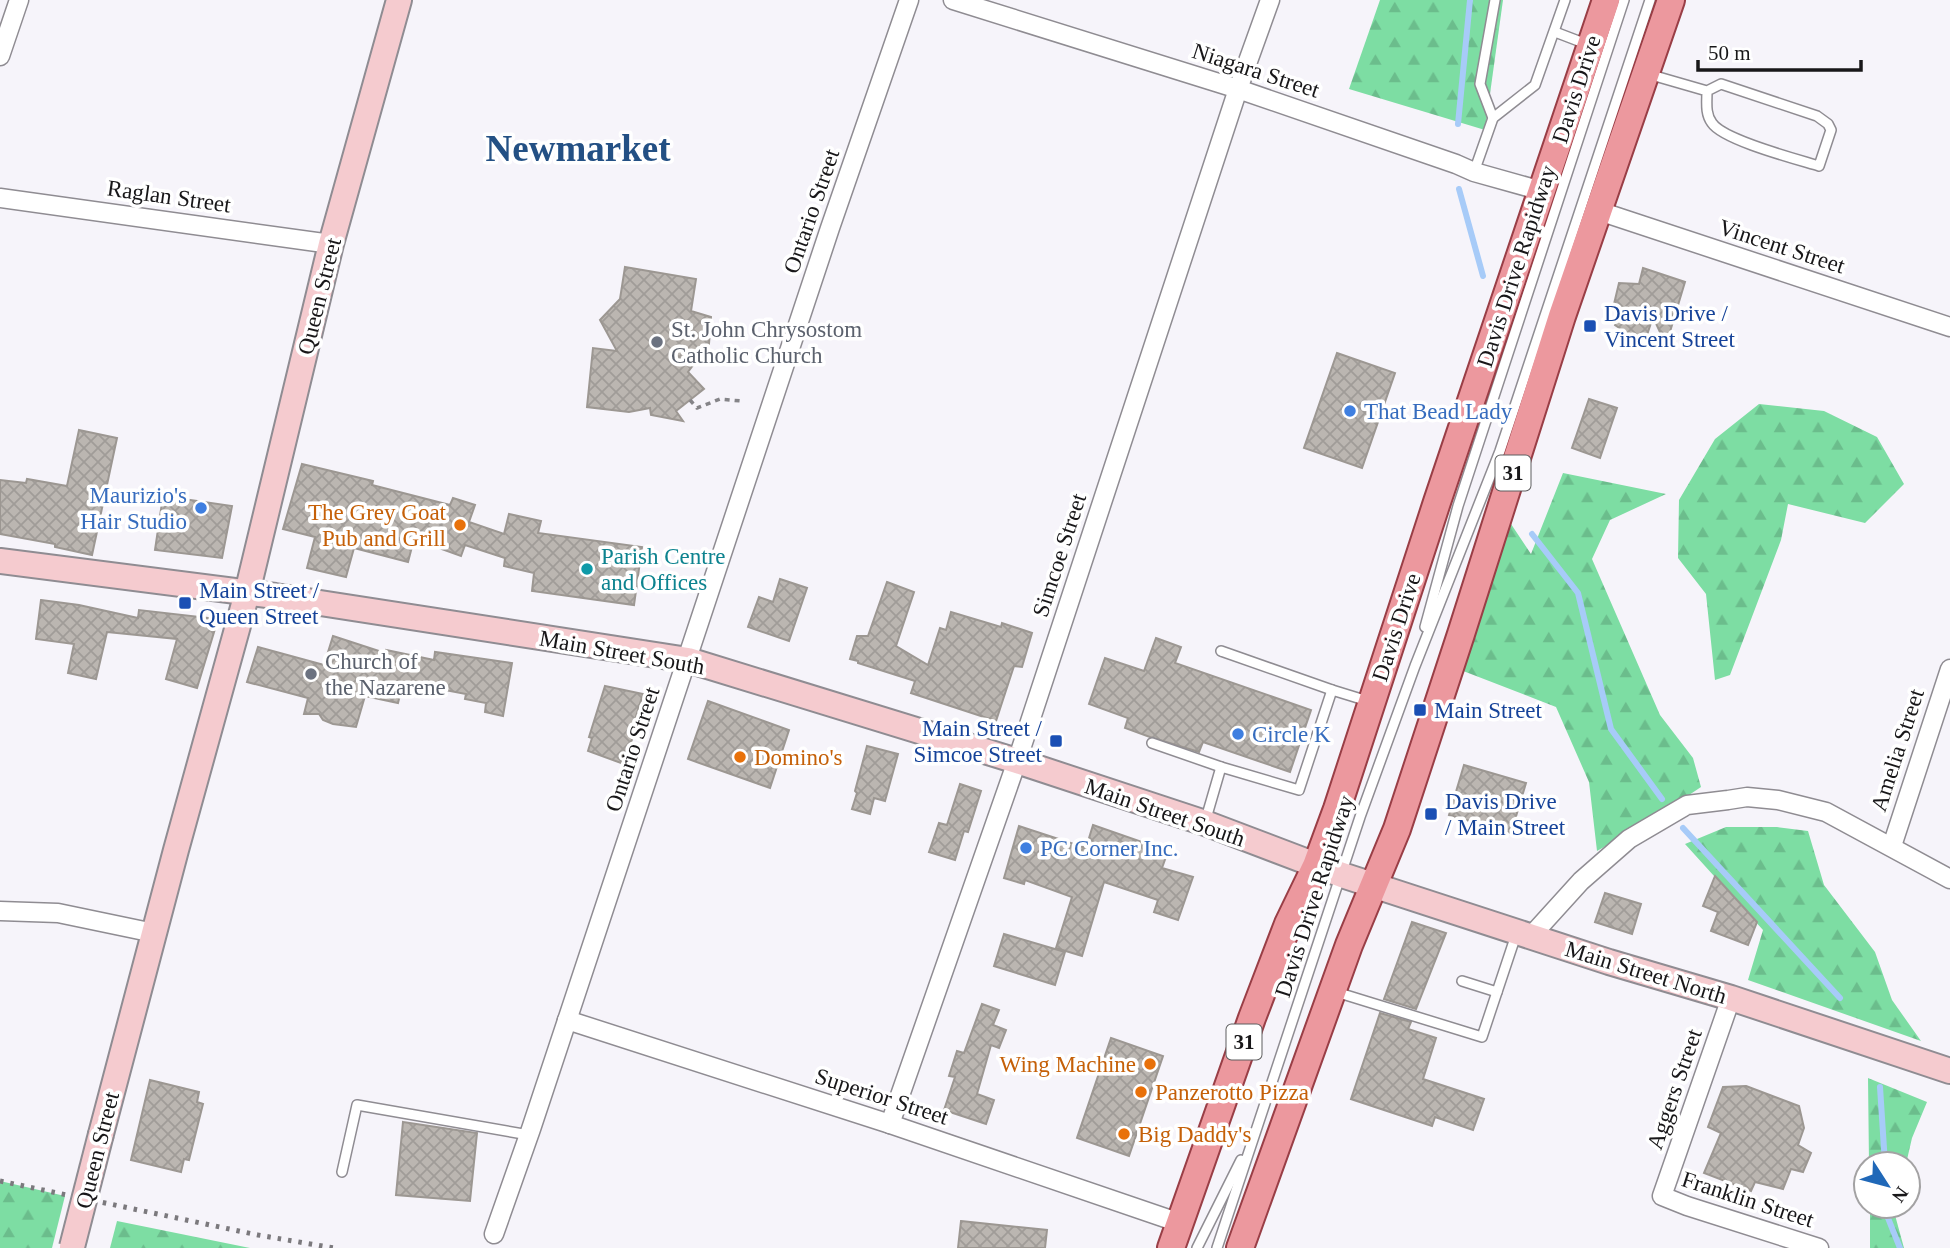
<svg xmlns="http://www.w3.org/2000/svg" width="1950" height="1248" font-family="'Times New Roman',serif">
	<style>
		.forest { fill: url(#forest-firs) }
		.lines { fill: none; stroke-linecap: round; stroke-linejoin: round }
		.stream { stroke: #a7cbf8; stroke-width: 6 }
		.building { fill: url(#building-cross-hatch); stroke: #9c9792; stroke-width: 2 }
		.lane-casing { stroke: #8f8c92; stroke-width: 12 }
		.street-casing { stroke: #8f8c92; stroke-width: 21 }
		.secondary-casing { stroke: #8f8c92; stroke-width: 28 }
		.primary-casing { stroke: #993e46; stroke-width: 30 }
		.path { stroke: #858488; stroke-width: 3.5; stroke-dasharray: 5 5; stroke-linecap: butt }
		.lane { stroke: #fff; stroke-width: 9 }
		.street { stroke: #fff; stroke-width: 18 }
		.secondary { stroke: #f5cbcf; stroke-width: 24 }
		.primary { stroke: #ec989e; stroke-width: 26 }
		.rail { stroke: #7b797d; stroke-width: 5; stroke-dasharray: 3.5 7; stroke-linecap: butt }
		.secondary-bridge-casing { stroke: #8f8c92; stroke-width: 28; stroke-linecap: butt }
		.secondary-bridge { stroke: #f5cbcf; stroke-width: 24 }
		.transit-dot { fill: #1a4fb4; stroke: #fff; stroke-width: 2.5 }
		.worship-dot { fill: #6b7280; stroke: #fff; stroke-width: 2.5 }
		.shop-dot { fill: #3f7fe0; stroke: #fff; stroke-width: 2.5 }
		.food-dot { fill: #e8710a; stroke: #fff; stroke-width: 2.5 }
		.culture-dot { fill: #0f9aa8; stroke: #fff; stroke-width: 2.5 }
		.labels { text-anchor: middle; stroke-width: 7; stroke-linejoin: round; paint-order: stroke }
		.shield { fill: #fff; stroke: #5d5d5e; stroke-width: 2 }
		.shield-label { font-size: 21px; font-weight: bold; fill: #181719 }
		.street-label { font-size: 23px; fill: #181719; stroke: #fff }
		.transit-label { font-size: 23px; fill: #164399; stroke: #fff; text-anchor: start }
		.worship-label { font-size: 23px; fill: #5b616d; stroke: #fff; text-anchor: start }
		.shop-label { font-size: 23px; fill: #366cbe; stroke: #fff; text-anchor: start }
		.food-label { font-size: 23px; fill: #c56008; stroke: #fff; text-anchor: start }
		.culture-label { font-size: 23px; fill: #0d838f; stroke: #fff; text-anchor: start }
		.town-label { font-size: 37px; font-weight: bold; fill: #235084; stroke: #fff }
	</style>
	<defs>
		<pattern id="forest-firs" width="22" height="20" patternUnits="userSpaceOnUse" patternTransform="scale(1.75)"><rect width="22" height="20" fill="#7ddda3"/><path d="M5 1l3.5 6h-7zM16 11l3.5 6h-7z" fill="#6bbd8c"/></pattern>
		<pattern id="building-cross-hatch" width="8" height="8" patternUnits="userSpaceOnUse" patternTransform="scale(1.75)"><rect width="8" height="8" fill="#bbb6b1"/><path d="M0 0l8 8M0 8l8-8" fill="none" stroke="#a09c98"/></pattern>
	</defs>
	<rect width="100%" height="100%" fill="#f6f4fa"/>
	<!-- forest -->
	<g class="forest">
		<polygon points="1380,0 1503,0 1485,130 1349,89"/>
		<polygon points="1759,404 1824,411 1877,437 1904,484 1865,523 1788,504 1781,540 1730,675 1715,680 1706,594 1678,558 1679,500 1715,439"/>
		<polygon points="1563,473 1666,494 1610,520 1592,559 1660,715 1693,758 1701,787 1653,819 1597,851 1589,782 1556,707 1458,669 1509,521 1531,554"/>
		<polygon points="1726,827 1777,827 1808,831 1824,885 1875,952 1892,1000 1921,1041 1748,980 1763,930 1685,844"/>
		<polygon points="1868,1078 1927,1102 1912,1138 1906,1164 1869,1164"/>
		<polygon points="0,1181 65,1196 52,1248 0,1248"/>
		<polygon points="1870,1206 1897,1206 1895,1215 1904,1248 1870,1248"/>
		<polygon points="117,1221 250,1248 110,1248"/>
	</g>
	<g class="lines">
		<!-- stream -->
		<g class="stream">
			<polyline points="1458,124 1470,0"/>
			<polyline points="1459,189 1483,276"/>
			<polyline points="1532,534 1578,593 1611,729 1662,799"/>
			<polyline points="1683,828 1840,998"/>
			<polyline points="1880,1087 1885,1164"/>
			<polyline points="1887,1206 1888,1218 1900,1248"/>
		</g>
	</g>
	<!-- building -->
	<g class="building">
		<polygon points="625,267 696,279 691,311 711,317 709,344 688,372 704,389 676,411 683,421 651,415 650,408 629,412 587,407 593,348 617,351 600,320 620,299"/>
		<polygon points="1643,268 1685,282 1666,345 1653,317 1644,344 1615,325 1619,310 1614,304 1619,283 1639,284"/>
		<polygon points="1337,353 1395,373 1362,468 1304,448"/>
		<polygon points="1589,399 1617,408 1600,458 1572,448"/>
		<polygon points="79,430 117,438 92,555 55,547 55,544 0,534 0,480 26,483 27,479 67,486"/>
		<polygon points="302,464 373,481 372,485 450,505 453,498 475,505 469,522 504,534 509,514 541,521 538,533 642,547 634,605 532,591 534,573 504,566 505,558 465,545 461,556 414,539 408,562 354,548 346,577 307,568 315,537 283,529"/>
		<polygon points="163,496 232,506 222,558 155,550"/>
		<polygon points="780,579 807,588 789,641 748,627 759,597 773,602"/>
		<polygon points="887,582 914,592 896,646 928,665 940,628 946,630 951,612 1001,627 1002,623 1032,633 1022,667 1014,666 996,721 911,693 915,681 858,663 858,661 850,659 857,636 868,636"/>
		<polygon points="41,600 79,605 138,618 139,610 218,619 197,688 166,679 177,639 107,632 96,679 68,673 74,644 36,639"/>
		<polygon points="333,636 385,653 386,650 434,660 435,652 512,663 503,716 485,712 486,703 465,699 466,694 403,682 398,703 365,696 356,727 333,724 323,720 319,714 304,714 308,698 247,682 258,647 324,665"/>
		<polygon points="1156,638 1181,647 1175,663 1311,710 1290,772 1203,742 1199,752 1150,737 1125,728 1128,718 1089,704 1105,658 1144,671"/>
		<polygon points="605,686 643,694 633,726 636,727 628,752 625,751 621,763 588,751 592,738 589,737"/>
		<polygon points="708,701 789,730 770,788 688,759"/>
		<polygon points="867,746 898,754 885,801 874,798 870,814 852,809 857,793 855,791"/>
		<polygon points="1464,765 1526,783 1511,833 1449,815"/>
		<polygon points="960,784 981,791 968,832 964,831 955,860 929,852 939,823 947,825"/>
		<polygon points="1093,825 1168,851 1162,868 1193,877 1178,920 1154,912 1158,900 1104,882 1082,956 1056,948 1072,897 1025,880 1024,884 1004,878 1019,826 1086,848"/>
		<polygon points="1715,876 1757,922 1748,945 1711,931 1718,912 1703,906"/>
		<polygon points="1605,893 1641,904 1632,934 1595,922"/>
		<polygon points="1412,922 1446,933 1416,1009 1384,999"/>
		<polygon points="1004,934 1065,952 1055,985 994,966"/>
		<polygon points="982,1004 999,1010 993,1025 1006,1030 999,1048 991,1045 977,1094 994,1100 986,1124 944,1110 955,1077 949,1076 957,1051 964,1053"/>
		<polygon points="1380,1013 1411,1022 1408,1029 1436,1038 1423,1079 1484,1099 1473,1130 1435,1117 1432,1126 1351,1099"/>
		<polygon points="1111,1038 1163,1056 1129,1156 1077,1138"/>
		<polygon points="150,1080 199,1092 197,1102 203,1104 189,1160 184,1159 181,1172 131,1160"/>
		<polygon points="1746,1086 1799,1106 1804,1128 1798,1145 1811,1153 1803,1172 1791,1169 1783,1189 1755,1182 1751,1191 1704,1173 1721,1133 1708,1127 1723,1087"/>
		<polygon points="403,1122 477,1133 470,1201 396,1195"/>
		<polygon points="961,1221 1047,1230 1045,1248 958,1248"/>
	</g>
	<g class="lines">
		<!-- lane casing -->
		<g class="lane-casing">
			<g id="lane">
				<polyline points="1555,32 1589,45"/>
				<path d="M1648,74L1707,91L1721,84L1817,116L1828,124L1831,130L1819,166C1796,159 1723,140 1712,123C1705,114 1707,102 1707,91"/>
				<polyline points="1493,118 1480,84 1495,0"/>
				<polyline points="1474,172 1493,118 1535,85 1565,0"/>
				<polyline points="1425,627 1458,506 1624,0"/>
				<polyline points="1221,651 1332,690"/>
				<polyline points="1152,743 1221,767"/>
				<polyline points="1205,822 1221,767 1299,790 1332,690 1371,702"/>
				<polyline points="1462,981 1497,992"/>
				<polyline points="1336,992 1482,1037 1517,932"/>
				<polyline points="342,1172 357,1105 529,1135"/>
				<polyline points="1197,1248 1241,1160"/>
				<polyline points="1217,1248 1360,817 1415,666 1500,451 1650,0"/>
			</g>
		</g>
		<!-- street casing -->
		<g class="street-casing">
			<g id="street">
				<polyline points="953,0 1238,89 1456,164 1474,172 1542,191"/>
				<polyline points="0,56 19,0"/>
				<polyline points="0,198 331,244"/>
				<polyline points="1599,211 1950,327"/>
				<polyline points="1892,846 1950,669"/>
				<polyline points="0,911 58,913 154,933"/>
				<polyline points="1532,935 1581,881 1629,839 1687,805 1728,800 1747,797 1778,800 1826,812 1950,879"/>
				<polyline points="1731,998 1662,1196 1687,1206 1819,1248"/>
				<polyline points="567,1020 890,1124 1180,1223"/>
				<polyline points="890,1124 1017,761 1238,89 1270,0"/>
				<polyline points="494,1234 531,1129 830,228 909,0"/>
			</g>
		</g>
		<!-- secondary casing -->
		<g class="secondary-casing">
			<g id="secondary">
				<polyline points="0,561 275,596 688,660 1017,761 1205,823 1342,875 1609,962 1731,998 1950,1071"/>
				<polyline points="101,1134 176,850 247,593 331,244 399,0"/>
			</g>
		</g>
		<!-- primary casing -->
		<g class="primary-casing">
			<g id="primary">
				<polyline points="1171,1248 1252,1018 1288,924 1316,866 1337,809 1437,502 1606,0"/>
				<polyline points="1240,1248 1349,945 1397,829 1461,634 1562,316 1671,0"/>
			</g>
		</g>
		<!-- path -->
		<polyline class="path" points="690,400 697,408 720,399 741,401"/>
		<!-- lane -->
		<use href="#lane" class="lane"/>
		<!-- street -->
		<use href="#street" class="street"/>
		<!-- secondary -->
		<use href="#secondary" class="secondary"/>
		<!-- primary -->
		<use href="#primary" class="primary"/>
		<!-- rail -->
		<polyline class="rail" points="0,1181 258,1235 334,1248"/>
		<!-- secondary-bridge casing -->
		<g class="secondary-bridge-casing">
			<polyline id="secondary-bridge" points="72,1247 101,1134"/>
		</g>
		<!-- secondary-bridge -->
		<use href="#secondary-bridge" class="secondary-bridge"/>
	</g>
	<!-- markers -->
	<g class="transit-dot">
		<rect x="1583" y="319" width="14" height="14" rx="3.5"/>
		<rect x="178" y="596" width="14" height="14" rx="3.5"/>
		<rect x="1413" y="703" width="14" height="14" rx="3.5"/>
		<rect x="1049" y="734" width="14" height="14" rx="3.5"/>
		<rect x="1424" y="807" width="14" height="14" rx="3.5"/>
	</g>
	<g class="worship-dot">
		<circle cx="657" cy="342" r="7"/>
		<circle cx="311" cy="674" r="7"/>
	</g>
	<g class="shop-dot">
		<circle cx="1350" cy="411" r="7"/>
		<circle cx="201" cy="508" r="7"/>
		<circle cx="1238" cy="734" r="7"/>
		<circle cx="1026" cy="848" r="7"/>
	</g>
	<g class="food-dot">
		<circle cx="460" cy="525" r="7"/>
		<circle cx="740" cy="757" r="7"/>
		<circle cx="1150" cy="1064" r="7"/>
		<circle cx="1141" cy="1092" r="7"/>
		<circle cx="1124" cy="1134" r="7"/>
	</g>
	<circle class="culture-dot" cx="587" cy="569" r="7"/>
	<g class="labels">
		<!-- shield labels -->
		<g class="shield">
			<rect x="1495.5" y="455.5" width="35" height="35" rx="5"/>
			<rect x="1226.5" y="1024.5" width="35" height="35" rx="5"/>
		</g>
		<g class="shield-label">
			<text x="1513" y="480">31</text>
			<text x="1244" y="1049">31</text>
		</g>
		<!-- street labels -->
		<g class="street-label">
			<text transform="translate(1256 70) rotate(18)" y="8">Niagara Street</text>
			<text transform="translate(1576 89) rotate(-72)" y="8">Davis Drive</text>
			<text transform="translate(169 196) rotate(8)" y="8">Raglan Street</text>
			<text transform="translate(811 211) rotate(-71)" y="8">Ontario Street</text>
			<text transform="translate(1782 246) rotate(18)" y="8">Vincent Street</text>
			<text transform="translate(1516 266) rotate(-72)" y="8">Davis Drive Rapidway</text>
			<text transform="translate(319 296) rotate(-76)" y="8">Queen Street</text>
			<text transform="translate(1059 555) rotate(-72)" y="8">Simcoe Street</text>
			<text transform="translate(1396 627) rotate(-72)" y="8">Davis Drive</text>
			<text transform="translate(622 652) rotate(10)" y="8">Main Street South</text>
			<text transform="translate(632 749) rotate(-72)" y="8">Ontario Street</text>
			<text transform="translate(1897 750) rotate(-72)" y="8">Amelia Street</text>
			<text transform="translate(1165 812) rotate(19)" y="8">Main Street South</text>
			<text transform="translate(1314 896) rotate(-72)" y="8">Davis Drive Rapidway</text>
			<text transform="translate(1646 972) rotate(17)" y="8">Main Street North</text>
			<text transform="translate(1674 1089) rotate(-71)" y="8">Aggers Street</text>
			<text transform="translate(882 1096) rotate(18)" y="8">Superior Street</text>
			<text transform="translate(97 1150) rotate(-76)" y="8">Queen Street</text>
			<text transform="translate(1748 1199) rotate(18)" y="8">Franklin Street</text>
		</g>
		<!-- transit labels -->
		<g class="transit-label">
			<text x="1604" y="321">Davis Drive /<tspan x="1604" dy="26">Vincent Street</tspan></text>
			<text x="199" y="598">Main Street /<tspan x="199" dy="26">Queen Street</tspan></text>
			<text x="1434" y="718">Main Street</text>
			<text x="1042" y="736" text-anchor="end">Main Street /<tspan x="1042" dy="26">Simcoe Street</tspan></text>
			<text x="1445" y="809">Davis Drive<tspan x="1445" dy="26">/ Main Street</tspan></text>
		</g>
		<!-- worship labels -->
		<g class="worship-label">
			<text x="671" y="337">St. John Chrysostom<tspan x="671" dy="26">Catholic Church</tspan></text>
			<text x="325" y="669">Church of<tspan x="325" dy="26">the Nazarene</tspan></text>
		</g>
		<!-- shop labels -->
		<g class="shop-label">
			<text x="1364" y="419">That Bead Lady</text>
			<text x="187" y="503" text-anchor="end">Maurizio's<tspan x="187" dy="26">Hair Studio</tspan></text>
			<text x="1252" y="742">Circle K</text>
			<text x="1040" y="856">PC Corner Inc.</text>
		</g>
		<!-- food labels -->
		<g class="food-label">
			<text x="446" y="520" text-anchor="end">The Grey Goat<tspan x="446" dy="26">Pub and Grill</tspan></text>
			<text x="754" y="765">Domino's</text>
			<text x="1136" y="1072" text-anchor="end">Wing Machine</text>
			<text x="1155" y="1100">Panzerotto Pizza</text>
			<text x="1138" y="1142">Big Daddy's</text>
		</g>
		<!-- culture labels -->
		<g class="culture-label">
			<text x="601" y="564">Parish Centre<tspan x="601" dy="26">and Offices</tspan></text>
		</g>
		<!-- town labels -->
		<g class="town-label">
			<text x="578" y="161">Newmarket</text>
		</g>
	</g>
	<!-- north arrow -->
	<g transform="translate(1887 1185) rotate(126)"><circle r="33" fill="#ffffff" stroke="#a3a2a3" stroke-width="2"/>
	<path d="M0-5L12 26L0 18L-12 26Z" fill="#2068b8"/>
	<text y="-10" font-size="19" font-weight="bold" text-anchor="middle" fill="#181719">N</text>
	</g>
	<!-- scale -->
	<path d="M1698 60v10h163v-10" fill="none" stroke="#181719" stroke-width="3.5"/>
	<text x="1708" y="60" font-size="21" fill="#181719" stroke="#ffffff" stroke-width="5" paint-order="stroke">50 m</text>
</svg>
